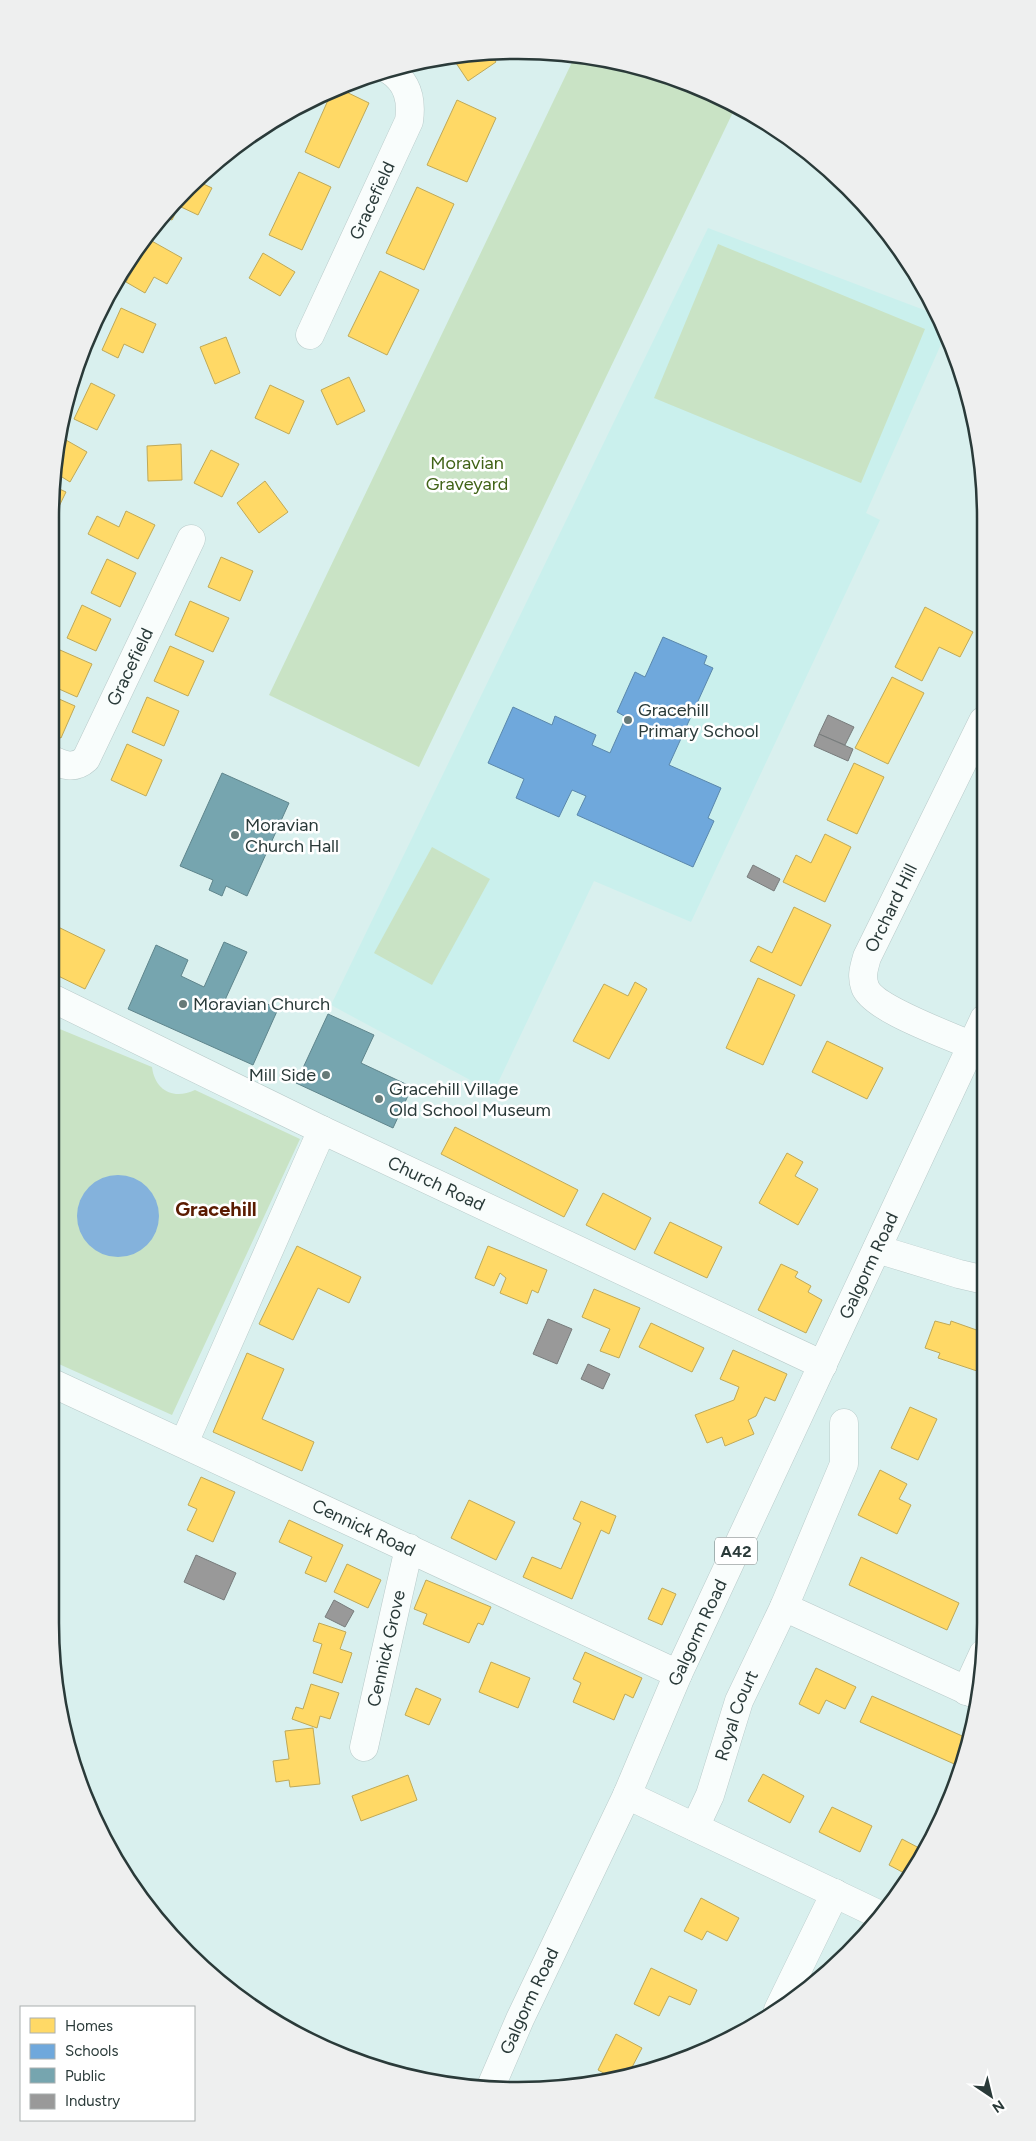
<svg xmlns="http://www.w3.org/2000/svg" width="1036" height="2141" font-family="Figtree,sans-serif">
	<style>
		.built { fill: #caf0ed }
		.green { fill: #c9e3c5 }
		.water { fill: #84b2dc }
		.homes { fill: #ffd966; stroke: #bfa958 }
		.schools { fill: #6fa8dc; stroke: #5a87ab }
		.public { fill: #76a5af; stroke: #5f858c }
		.industry { fill: #999; stroke: #787c7c }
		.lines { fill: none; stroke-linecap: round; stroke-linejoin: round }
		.minor-casing { stroke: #b9cbca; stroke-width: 29 }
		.major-casing { stroke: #b9cbca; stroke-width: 29 }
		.minor { stroke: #f9fdfc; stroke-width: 28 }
		.major { stroke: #f9fdfc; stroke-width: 28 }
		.poi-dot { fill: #677a78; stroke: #fff; stroke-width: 2 }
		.labels { text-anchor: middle; stroke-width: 5; stroke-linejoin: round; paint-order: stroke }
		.shield { fill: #fff; stroke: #6a7574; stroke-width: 1 }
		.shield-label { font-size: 16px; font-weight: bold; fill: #2a3a39 }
		.street-label { font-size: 18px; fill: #2a3a39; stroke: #fff }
		.park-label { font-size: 18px; fill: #416317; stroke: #fff }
		.poi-label { font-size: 18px; fill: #2a3a39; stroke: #fff; text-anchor: start }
		.quarter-label { font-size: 20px; font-weight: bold; fill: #5a1b00; stroke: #fff }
		.rim { fill: none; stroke: #2a3a39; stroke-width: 2.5 }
	</style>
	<rect width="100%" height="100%" fill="#d9f0ee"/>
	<!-- built -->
	<polygon class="built" points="708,228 932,313 942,342 866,513 880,520 691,922 594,881 494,1091 472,1081 331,1005"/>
	<!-- green -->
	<g class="green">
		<polygon points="575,56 610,59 697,86 735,108 419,767 269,695"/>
		<polygon points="718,244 925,329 861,483 654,398"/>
		<polygon points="432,847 490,879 432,985 374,953"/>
		<path d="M50,1025L152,1067C155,1091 174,1100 195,1090L300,1139L172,1415L50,1360Z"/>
	</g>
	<!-- water -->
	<circle class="water" cx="118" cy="1216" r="41"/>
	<!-- homes -->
	<g class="homes">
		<polygon points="490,53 496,62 468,81 452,57"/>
		<polygon points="336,87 369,103 339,168 305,152 333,89"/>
		<polygon points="457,100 496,118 467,182 427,165"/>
		<polygon points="299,172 331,187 302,250 269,235"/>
		<polygon points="195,180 212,188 198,215 179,206 172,220 163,216 187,187"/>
		<polygon points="417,187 454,204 424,270 386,253"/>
		<polygon points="150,240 182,258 167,284 154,277 145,293 126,282"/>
		<polygon points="263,253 295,272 280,296 249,278"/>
		<polygon points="380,271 419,290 387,355 348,336"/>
		<polygon points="121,308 156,324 143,353 124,344 118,358 102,350"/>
		<polygon points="226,337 240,373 215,384 200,347"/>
		<polygon points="349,377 365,411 337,425 321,390"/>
		<polygon points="91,383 115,395 97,430 74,419"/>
		<polygon points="270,385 304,401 289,434 255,418"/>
		<polygon points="66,440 87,452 70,482 54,472 56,457"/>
		<polygon points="181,444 182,480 148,481 147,446"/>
		<polygon points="211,450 239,464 222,497 194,483"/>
		<polygon points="265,481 288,512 259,533 237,503"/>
		<polygon points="53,486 66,492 50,525 50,518"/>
		<polygon points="126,511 155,525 138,559 88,534 97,516 119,527"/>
		<polygon points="221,557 253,571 240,601 208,587"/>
		<polygon points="107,559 136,573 120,607 91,593"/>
		<polygon points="190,601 229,618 213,652 175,635"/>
		<polygon points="82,605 111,619 96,651 67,638"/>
		<polygon points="925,607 973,632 960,657 939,647 922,681 895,667"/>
		<polygon points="170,646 204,661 188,696 154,681"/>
		<polygon points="60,650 92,664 77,697 50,685 50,673"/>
		<polygon points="892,677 924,693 888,764 855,748"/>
		<polygon points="50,695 75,706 61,738 50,733"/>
		<polygon points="147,697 179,711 164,746 132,732"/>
		<polygon points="127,744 162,760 146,796 111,780"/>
		<polygon points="854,763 884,777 857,834 827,820"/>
		<polygon points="825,834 851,847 825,902 783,882 796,855 811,863"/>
		<polygon points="794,907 831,925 801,986 750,961 758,946 772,953"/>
		<polygon points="50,923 105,950 85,989 50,972"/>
		<polygon points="758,978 795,995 763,1065 726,1048"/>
		<polygon points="635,982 647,989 609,1059 573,1041 604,984 628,996"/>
		<polygon points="827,1041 883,1068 867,1099 812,1072"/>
		<polygon points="455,1127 578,1190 564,1217 441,1154"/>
		<polygon points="787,1153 803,1162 795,1176 818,1189 798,1225 759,1203"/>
		<polygon points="603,1193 651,1218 635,1250 586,1225"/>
		<polygon points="670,1222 722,1247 707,1278 654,1253"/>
		<polygon points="297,1246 361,1277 349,1303 318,1288 293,1340 259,1324"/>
		<polygon points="488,1246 547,1270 538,1293 532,1290 527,1304 500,1293 506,1278 500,1273 494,1286 475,1278"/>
		<polygon points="781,1264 798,1272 795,1277 811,1286 808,1292 822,1300 806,1333 758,1310"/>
		<polygon points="594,1289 640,1308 619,1358 600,1351 610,1329 582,1317"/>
		<polygon points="935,1321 950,1325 951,1321 985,1333 985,1367 983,1373 938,1358 940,1353 925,1348"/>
		<polygon points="651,1323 704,1348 692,1372 639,1347"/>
		<polygon points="733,1350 787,1374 775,1401 765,1397 756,1416 748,1420 754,1434 725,1446 722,1437 707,1443 695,1415 734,1400 739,1387 720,1379"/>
		<polygon points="247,1353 284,1369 262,1419 314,1442 302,1471 213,1432"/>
		<polygon points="910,1407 937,1419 918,1460 891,1448"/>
		<polygon points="880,1470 907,1484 899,1499 911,1505 897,1534 858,1515"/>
		<polygon points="201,1477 235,1492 213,1542 187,1530 197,1509 188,1505"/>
		<polygon points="469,1500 515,1522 496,1560 451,1538"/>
		<polygon points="581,1501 616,1516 609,1534 601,1530 572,1599 523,1577 532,1557 561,1569 581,1523 573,1519"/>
		<polygon points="289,1520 343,1545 326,1582 305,1573 312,1557 279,1542"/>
		<polygon points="861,1557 959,1603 947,1630 849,1585"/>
		<polygon points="347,1564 381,1580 368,1608 334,1592"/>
		<polygon points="426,1580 491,1607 483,1625 478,1623 469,1643 423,1624 427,1614 414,1609"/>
		<polygon points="662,1588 676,1594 662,1625 648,1619"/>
		<polygon points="319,1623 346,1632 340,1649 352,1653 342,1683 313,1673 322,1644 313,1641"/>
		<polygon points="585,1652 642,1678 633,1698 625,1694 614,1720 573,1702 581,1683 573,1679"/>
		<polygon points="491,1662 530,1678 518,1708 479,1692"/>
		<polygon points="816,1668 856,1687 845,1709 826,1700 819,1714 799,1704"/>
		<polygon points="311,1684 339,1693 330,1719 320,1716 317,1728 292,1719 296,1707 303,1709"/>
		<polygon points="416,1688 441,1699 429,1725 405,1715"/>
		<polygon points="872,1696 969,1739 961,1767 860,1722"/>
		<polygon points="313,1728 320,1784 290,1787 289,1780 276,1782 273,1761 289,1759 285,1731"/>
		<polygon points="763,1774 804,1796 790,1823 748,1801"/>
		<polygon points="408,1775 417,1800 361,1821 352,1796"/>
		<polygon points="832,1807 872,1826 860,1852 819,1832"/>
		<polygon points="902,1839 921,1849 906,1874 889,1865"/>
		<polygon points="701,1898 739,1918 727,1941 707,1931 702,1940 684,1931"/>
		<polygon points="651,1968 697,1990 690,2005 669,1996 659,2016 634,2004"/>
		<polygon points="616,2034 642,2048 630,2071 611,2077 598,2070"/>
	</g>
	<!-- schools -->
	<polygon class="schools" points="663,637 707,656 704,664 713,668 669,765 721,788 708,818 714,821 693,867 577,815 586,796 572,790 559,817 516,798 524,779 488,763 513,707 552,725 555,716 596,735 592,745 610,753 626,717 617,712 635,672 645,677"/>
	<!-- public -->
	<g class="public">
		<polygon points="222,773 289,803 247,896 226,886 222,896 209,890 213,880 180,866"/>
		<polygon points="224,942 247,952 225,1000 254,1012 259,1000 278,1009 253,1065 128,1009 156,945 188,960 181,976 204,987"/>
		<polygon points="328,1014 374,1035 361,1063 412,1087 393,1128 296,1083"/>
	</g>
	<!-- industry -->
	<g class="industry">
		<polygon points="828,715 854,727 845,745 819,734"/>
		<polygon points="819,734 853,749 848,761 814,746"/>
		<polygon points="753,865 780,879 774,891 747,877"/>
		<polygon points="548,1319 572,1329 557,1364 533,1354"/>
		<polygon points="588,1364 610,1374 603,1389 581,1379"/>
		<polygon points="985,1373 985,1398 977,1395"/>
		<polygon points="196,1555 236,1573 224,1600 184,1582"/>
		<polygon points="334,1600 354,1611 345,1627 325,1617"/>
	</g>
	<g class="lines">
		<!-- minor casing -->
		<g class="minor-casing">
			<g id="minor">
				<path id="s1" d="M310,335L409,121C412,100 408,82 389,70"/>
				<path id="s2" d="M50,759C63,765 74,770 86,759L191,539"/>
				<path id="s3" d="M50,997L322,1130L823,1365"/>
				<path id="s4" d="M972,1046C949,1035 873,1009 865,987C861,976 864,968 867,957L983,721"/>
				<polyline points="877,1249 959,1274 985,1280"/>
				<path id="s5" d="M50,1382L678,1674"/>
				<polyline points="184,1443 322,1130"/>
				<polyline points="784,1607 979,1696"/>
				<polyline points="966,1691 983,1654"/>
				<path id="s6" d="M364,1747L409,1548"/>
				<polyline points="627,1795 880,1915"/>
				<path id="s7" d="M695,1827L710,1795L739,1701L784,1607L844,1464V1423"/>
				<polyline points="778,2010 835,1893"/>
			</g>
		</g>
		<!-- major casing -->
		<g class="major-casing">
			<g id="major">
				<path id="s8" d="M492,2084L520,2019L627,1795L678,1674L984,1019"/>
			</g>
		</g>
		<!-- minor -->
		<use href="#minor" class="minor"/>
		<!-- major -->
		<use href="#major" class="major"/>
	</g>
	<!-- markers -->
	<g class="poi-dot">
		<circle cx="628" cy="720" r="5"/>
		<circle cx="235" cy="835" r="5"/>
		<circle cx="183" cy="1004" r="5"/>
		<circle cx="326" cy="1075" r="5"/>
		<circle cx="379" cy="1099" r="5"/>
	</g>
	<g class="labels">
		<!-- shield labels -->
		<rect class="shield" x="715" y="1537.5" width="42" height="27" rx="4"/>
		<g class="shield-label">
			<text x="736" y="1557">A42</text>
		</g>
		<!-- street labels -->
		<g class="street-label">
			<text dy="6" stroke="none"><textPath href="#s1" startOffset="148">Gracefield</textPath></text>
			<text dy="6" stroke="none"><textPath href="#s2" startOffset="141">Gracefield</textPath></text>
			<text dy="6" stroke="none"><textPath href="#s4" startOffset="209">Orchard Hill</textPath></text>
			<text dy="6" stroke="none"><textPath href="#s3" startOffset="429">Church Road</textPath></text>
			<text dy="6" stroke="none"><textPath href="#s8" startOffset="901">Galgorm Road</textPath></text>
			<text dy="6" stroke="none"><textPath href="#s5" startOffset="346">Cennick Road</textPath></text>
			<text dy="6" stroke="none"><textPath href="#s8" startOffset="496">Galgorm Road</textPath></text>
			<text dy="6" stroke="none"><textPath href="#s6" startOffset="101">Cennick Grove</textPath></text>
			<text dy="6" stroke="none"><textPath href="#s7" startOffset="119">Royal Court</textPath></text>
			<text dy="6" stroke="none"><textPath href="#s8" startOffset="91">Galgorm Road</textPath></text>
		</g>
		<!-- park labels -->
		<g class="park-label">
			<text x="467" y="469">Moravian<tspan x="467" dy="21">Graveyard</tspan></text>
		</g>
		<!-- poi labels -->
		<g class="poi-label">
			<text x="638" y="716">Gracehill<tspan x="638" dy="21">Primary School</tspan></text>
			<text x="245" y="831">Moravian<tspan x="245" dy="21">Church Hall</tspan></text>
			<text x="193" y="1010">Moravian Church</text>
			<text x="316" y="1081" text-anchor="end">Mill Side</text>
			<text x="389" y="1095">Gracehill Village<tspan x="389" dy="21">Old School Museum</tspan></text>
		</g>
		<!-- quarter labels -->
		<g class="quarter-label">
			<text x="216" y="1216">Gracehill</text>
		</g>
	</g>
	<!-- crop -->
	<path d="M0 0H1036V2141H0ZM518 59H518A459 459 0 0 1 977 518V1623A459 459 0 0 1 518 2082H518A459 459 0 0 1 59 1623V518A459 459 0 0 1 518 59Z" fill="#eeefef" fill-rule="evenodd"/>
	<path class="rim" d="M518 59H518A459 459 0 0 1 977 518V1623A459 459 0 0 1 518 2082H518A459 459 0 0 1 59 1623V518A459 459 0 0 1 518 59Z"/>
	<!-- legend -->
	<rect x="20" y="2006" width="175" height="115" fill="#ffffff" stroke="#aab0b0"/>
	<rect x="30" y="2018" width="25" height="15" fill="#ffd966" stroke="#aab0b0"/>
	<text x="65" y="2031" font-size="15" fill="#2a3a39">Homes</text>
	<rect x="30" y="2044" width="25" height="15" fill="#6fa8dc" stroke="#aab0b0"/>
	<text x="65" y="2056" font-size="15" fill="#2a3a39">Schools</text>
	<rect x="30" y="2068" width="25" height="15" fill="#76a5af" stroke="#aab0b0"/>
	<text x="65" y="2081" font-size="15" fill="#2a3a39">Public</text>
	<rect x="30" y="2094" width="25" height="15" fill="#999999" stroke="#aab0b0"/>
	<text x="65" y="2106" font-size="15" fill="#2a3a39">Industry</text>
	<!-- north arrow -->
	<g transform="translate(991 2096) rotate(145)" stroke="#ffffff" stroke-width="4" paint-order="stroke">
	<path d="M0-4L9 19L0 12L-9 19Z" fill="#2a3a39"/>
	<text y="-8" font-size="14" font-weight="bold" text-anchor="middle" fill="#2a3a39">N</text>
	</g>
</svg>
